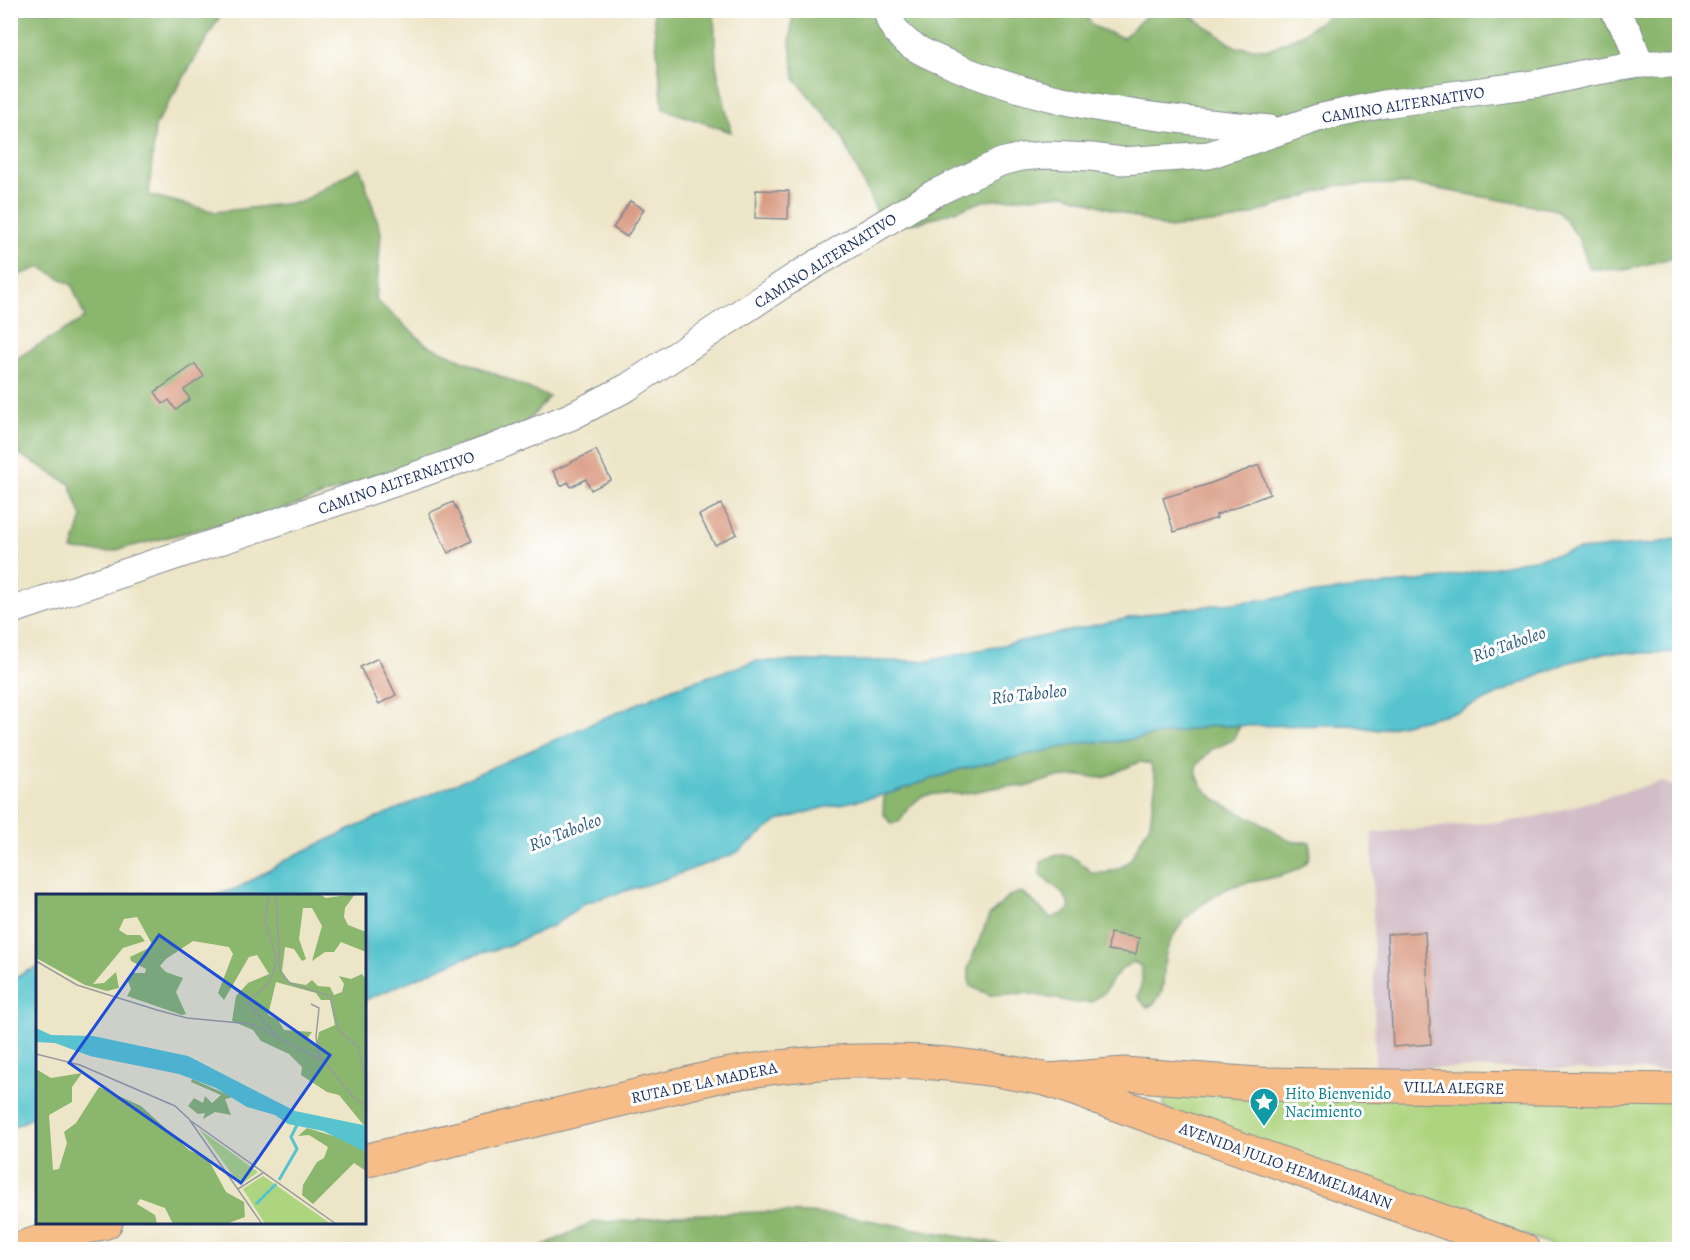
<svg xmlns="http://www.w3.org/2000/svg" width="1690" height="1260" font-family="Alegreya,serif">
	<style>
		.industrial { fill: #d2bdc7 }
		.green { fill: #add47e; stroke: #64826e; stroke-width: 1.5 }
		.forest { fill: #8ab66d; stroke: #527266; stroke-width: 1.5 }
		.water { fill: #56c3ce; stroke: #387996; stroke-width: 1.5 }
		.building { fill: #d99b83 }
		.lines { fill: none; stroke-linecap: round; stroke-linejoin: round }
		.minor-casing { stroke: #848a92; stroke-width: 29 }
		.major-casing { stroke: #848a92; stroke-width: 35 }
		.highway-casing { stroke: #848a92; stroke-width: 35 }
		.minor { stroke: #fff; stroke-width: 27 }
		.major { stroke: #f7bd88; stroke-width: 33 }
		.highway { stroke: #f7bd88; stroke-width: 33 }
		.labels { text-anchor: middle; stroke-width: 6; stroke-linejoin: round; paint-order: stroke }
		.street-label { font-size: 16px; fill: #1b2f5e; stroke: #fff }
		.culture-label { font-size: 16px; fill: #0d838f; stroke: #fff; text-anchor: start }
		.water-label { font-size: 18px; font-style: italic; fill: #2d5b80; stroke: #fff }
		.inset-river { fill: none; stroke: #56c3ce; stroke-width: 3 }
		.inset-road { fill: none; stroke: #999c9d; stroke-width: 1.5 }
		.view { fill: #1d4ed8; fill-opacity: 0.15; stroke: #1d4ed8; stroke-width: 3 }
		.inset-edge { fill: none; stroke: #1b2f5e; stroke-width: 3 }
	</style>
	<rect width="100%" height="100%" fill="#fff"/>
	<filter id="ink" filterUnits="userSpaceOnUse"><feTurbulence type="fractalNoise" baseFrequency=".0167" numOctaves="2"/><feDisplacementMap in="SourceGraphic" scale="12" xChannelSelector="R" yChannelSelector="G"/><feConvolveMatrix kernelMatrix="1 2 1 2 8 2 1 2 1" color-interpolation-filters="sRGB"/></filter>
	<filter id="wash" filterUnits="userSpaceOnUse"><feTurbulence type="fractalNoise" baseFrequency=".008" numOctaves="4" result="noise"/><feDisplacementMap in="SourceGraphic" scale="24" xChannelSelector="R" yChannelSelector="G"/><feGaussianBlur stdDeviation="1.35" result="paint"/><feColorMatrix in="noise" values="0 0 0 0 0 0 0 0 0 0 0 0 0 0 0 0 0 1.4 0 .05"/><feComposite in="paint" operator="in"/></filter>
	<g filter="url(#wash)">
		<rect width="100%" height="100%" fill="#ede5c7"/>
		<!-- industrial -->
		<polygon class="industrial" points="1662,781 1679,789 1679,1071 1375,1067 1372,833 1529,819"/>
		<!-- green -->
		<polygon class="green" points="1174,1090 1679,1098 1679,1249 1565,1249 1174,1115 1164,1107 1165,1095"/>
		<!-- forest -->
		<g class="forest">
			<polygon points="793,10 1082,11 1093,26 1123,38 1147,15 1167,11 1184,11 1236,47 1269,49 1299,36 1335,11 1482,10 1490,15 1540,10 1679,11 1679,256 1625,270 1590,269 1578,237 1557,210 1410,184 1338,185 1236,220 1168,228 1065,194 984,201 919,223 883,225 840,133 795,79 790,43"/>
			<polygon points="11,11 223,11 155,126 149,195 216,212 301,202 360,167 381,232 376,300 427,345 549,397 526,423 287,508 108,552 72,550 82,517 70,484 11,449 11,365 20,356 85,318 72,285 41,267 11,278"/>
			<polygon points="653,11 714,11 716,66 731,132 663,109"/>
			<path d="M1212,726H1240L1233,740L1211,750L1196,766C1196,799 1239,811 1263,824C1272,829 1281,838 1291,841C1297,843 1304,842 1310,842C1310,846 1311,852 1310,856C1303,879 1250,879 1231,887C1221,891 1212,898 1203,904C1186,916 1174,931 1167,950C1159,972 1172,994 1147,1008L1138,997L1142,981V967L1134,962L1124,967L1112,980L1105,992L1091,1002L1075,1003L1027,993L990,995L970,986L968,968L989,916L1009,896L1021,892C1033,899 1040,910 1051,918L1063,914L1070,908C1063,886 1054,890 1040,874L1041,862C1062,848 1077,857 1092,873H1105L1120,868L1130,860L1150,823L1156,781L1151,764L1139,762L1103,778L1080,776L1054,778L1025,787L1005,786L961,794L944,793L922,796L908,808L900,821L891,824L883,813L884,795L961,769L1007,759L1087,742H1115Z"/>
			<polygon points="765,1212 808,1213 851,1217 1028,1249 536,1249 593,1222 635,1221 674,1215"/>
		</g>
		<!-- water -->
		<g class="water">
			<polygon points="1679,538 1679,652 1649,653 1608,652 1566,663 1461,711 1378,730 1350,725 1212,726 1115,742 1087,742 961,769 891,793 822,808 778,821 736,853 662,880 585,903 554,925 507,946 461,959 365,1000 364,896 215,895 238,888 291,857 356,827 673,688 756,661 928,661 1157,612 1443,578 1578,550 1652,544"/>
			<polygon points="37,968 37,1117 34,1117 11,1128 11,981 27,971"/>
		</g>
		<g id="blocks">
			<!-- building -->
			<g class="building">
				<polygon points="756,190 789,191 788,219 755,218"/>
				<polygon points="630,201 644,209 627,237 613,228"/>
				<polygon points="195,364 204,376 184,390 190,399 176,410 169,400 163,404 155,392"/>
				<polygon points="596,450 611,480 591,490 586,479 571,487 568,482 561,486 553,471"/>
				<polygon points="1259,465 1270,494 1216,515 1217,518 1174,532 1163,498 1206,485"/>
				<polygon points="453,502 472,541 448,553 429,513"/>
				<polygon points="721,504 737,534 715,545 699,515"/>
				<polygon points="378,658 396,695 379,704 360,667"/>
				<polygon points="1425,932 1431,1044 1393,1047 1387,934"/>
				<polygon points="1110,933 1139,938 1136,954 1108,950"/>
			</g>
		</g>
	</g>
	<g filter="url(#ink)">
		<use href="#blocks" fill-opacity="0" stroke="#848a92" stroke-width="1.5"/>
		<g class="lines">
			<!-- minor casing -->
			<g class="minor-casing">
				<g id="minor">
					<path d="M887,10C893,43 926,54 954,66C1054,108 1163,119 1270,129"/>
					<polyline points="1613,10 1628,32 1640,64"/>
					<polyline points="10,611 409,478 496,447 572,416 628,387 796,276 933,194 1001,162 1022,157 1047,155 1091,157 1122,161 1209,155 1318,118 1384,104 1541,83 1586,73 1640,64 1680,64"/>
				</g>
			</g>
			<!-- major casing -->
			<g class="major-casing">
				<polyline id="major" points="1049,1080 1124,1074 1258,1084 1680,1090"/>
			</g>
			<!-- highway casing -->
			<g class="highway-casing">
				<g id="highway">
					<path d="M364,1161L719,1076C834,1055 935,1055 1049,1080L1523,1250"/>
					<polyline points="16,1250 79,1229 106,1222"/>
				</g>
			</g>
			<!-- minor -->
			<use href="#minor" class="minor"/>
			<!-- major -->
			<use href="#major" class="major"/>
			<!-- highway -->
			<use href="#highway" class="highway"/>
		</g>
	</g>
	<!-- icons -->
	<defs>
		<g id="sight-pin" transform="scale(1.5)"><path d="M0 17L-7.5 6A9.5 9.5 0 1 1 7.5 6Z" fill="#0f9aa8" stroke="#fff"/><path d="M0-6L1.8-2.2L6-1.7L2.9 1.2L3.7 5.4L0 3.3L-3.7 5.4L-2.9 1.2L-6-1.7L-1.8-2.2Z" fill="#fff"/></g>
	</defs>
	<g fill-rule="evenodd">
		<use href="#sight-pin" x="1264" y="1102"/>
	</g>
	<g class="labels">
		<!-- street labels -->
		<g class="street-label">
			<text transform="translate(1403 104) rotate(-9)" y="6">CAMINO ALTERNATIVO</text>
			<text transform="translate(825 260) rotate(-32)" y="6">CAMINO ALTERNATIVO</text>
			<text transform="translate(396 482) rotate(-19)" y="6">CAMINO ALTERNATIVO</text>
			<text transform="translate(704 1082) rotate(-12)" y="6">RUTA DE LA MADERA</text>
			<text transform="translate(1454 1087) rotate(1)" y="6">VILLA ALEGRE</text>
			<text transform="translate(1286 1165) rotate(20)" y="6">AVENIDA JULIO HEMMELMANN</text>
		</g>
		<!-- culture labels -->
		<g class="culture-label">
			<text x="1285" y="1099">Hito Bienvenido<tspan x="1285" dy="18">Nacimiento</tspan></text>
		</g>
		<!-- water labels -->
		<g class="water-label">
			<text transform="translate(1509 644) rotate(-19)" y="6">Río Taboleo</text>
			<text transform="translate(1029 694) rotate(-6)" y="6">Río Taboleo</text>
			<text transform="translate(565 832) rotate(-21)" y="6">Río Taboleo</text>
		</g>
	</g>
	<!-- overview -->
	<g transform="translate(36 894)">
		<rect width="330" height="330" fill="#ede5c7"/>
		<path d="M163,235L222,278L204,291ZM227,282L295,330H229L207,295Z" fill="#add47e"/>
		<path d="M0,0H283L290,4L319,0L309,14L308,23L312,31L330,38V58L305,48L298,58H289L276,67L286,32L276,14H267L263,45L270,65L266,67L258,55L249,53L246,77L253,88L270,91L276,86L282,92L294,93L298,101L306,98L308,90L303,82L315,85L326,80L329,84L330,234L303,201L291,198L265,181L266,173L253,160L225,147L217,136L196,127L200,102L212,89L233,80L221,61L213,63L188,106L182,99L197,60L193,53L157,47L130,65L124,72L130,78L147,84L140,98L150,120L146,121L91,102L95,95L92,87L95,79H109L110,75L95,67L94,63L117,52L101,23L88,25L83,36L91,41H104L109,47L87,54L57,90L68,89L80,78L83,94L71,97L49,91L0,64ZM240,88L280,99L285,106H294L299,131L283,138L280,153L271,145L276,138L248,136L242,126L232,121ZM0,175L15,184L46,179L36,193V208L13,221L17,276L23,275L31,249L28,238L40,229L63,193L105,212L153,256L172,265L190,298L208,308L209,323L190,330H137L129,314L104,305L101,310L119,321L121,330H0ZM156,185L197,203L189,205L195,221L179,218L167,225L169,219L162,220L152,212L158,204L167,209L169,202L176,209L185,201L155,188ZM271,234L307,245L330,258V277L318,269L277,310L266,301L267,291L281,268L288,264L292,253L273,241L262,242Z" fill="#8ab66d" fill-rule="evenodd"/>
		<path d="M0,134L15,141L57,142L152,162L259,217L327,231L330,234V258L287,237L252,230L239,221L211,213L180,194L143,180L54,162L19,149L0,148Z" fill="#56c3ce"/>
		<path class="inset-river" d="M243,286L261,255L255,243L261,231M220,310L240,290"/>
		<path class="inset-road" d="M233,0L229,27L241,67L233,89L211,108L242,144M240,0L244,78L254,89L294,102L302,135L322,153L330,185M0,67L41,91L121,116L151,124L215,130L288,167L317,203L330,212M275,110L283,114L280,143L284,164M0,160L44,171L139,212L153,225L226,330M155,227L300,330M202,295L227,279"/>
		<path class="view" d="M123,41L294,161L205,289L33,169Z"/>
		<rect width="330" height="330" class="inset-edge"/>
	</g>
	<!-- margin -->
	<rect width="1690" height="1260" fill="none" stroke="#fff" stroke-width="36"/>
</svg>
